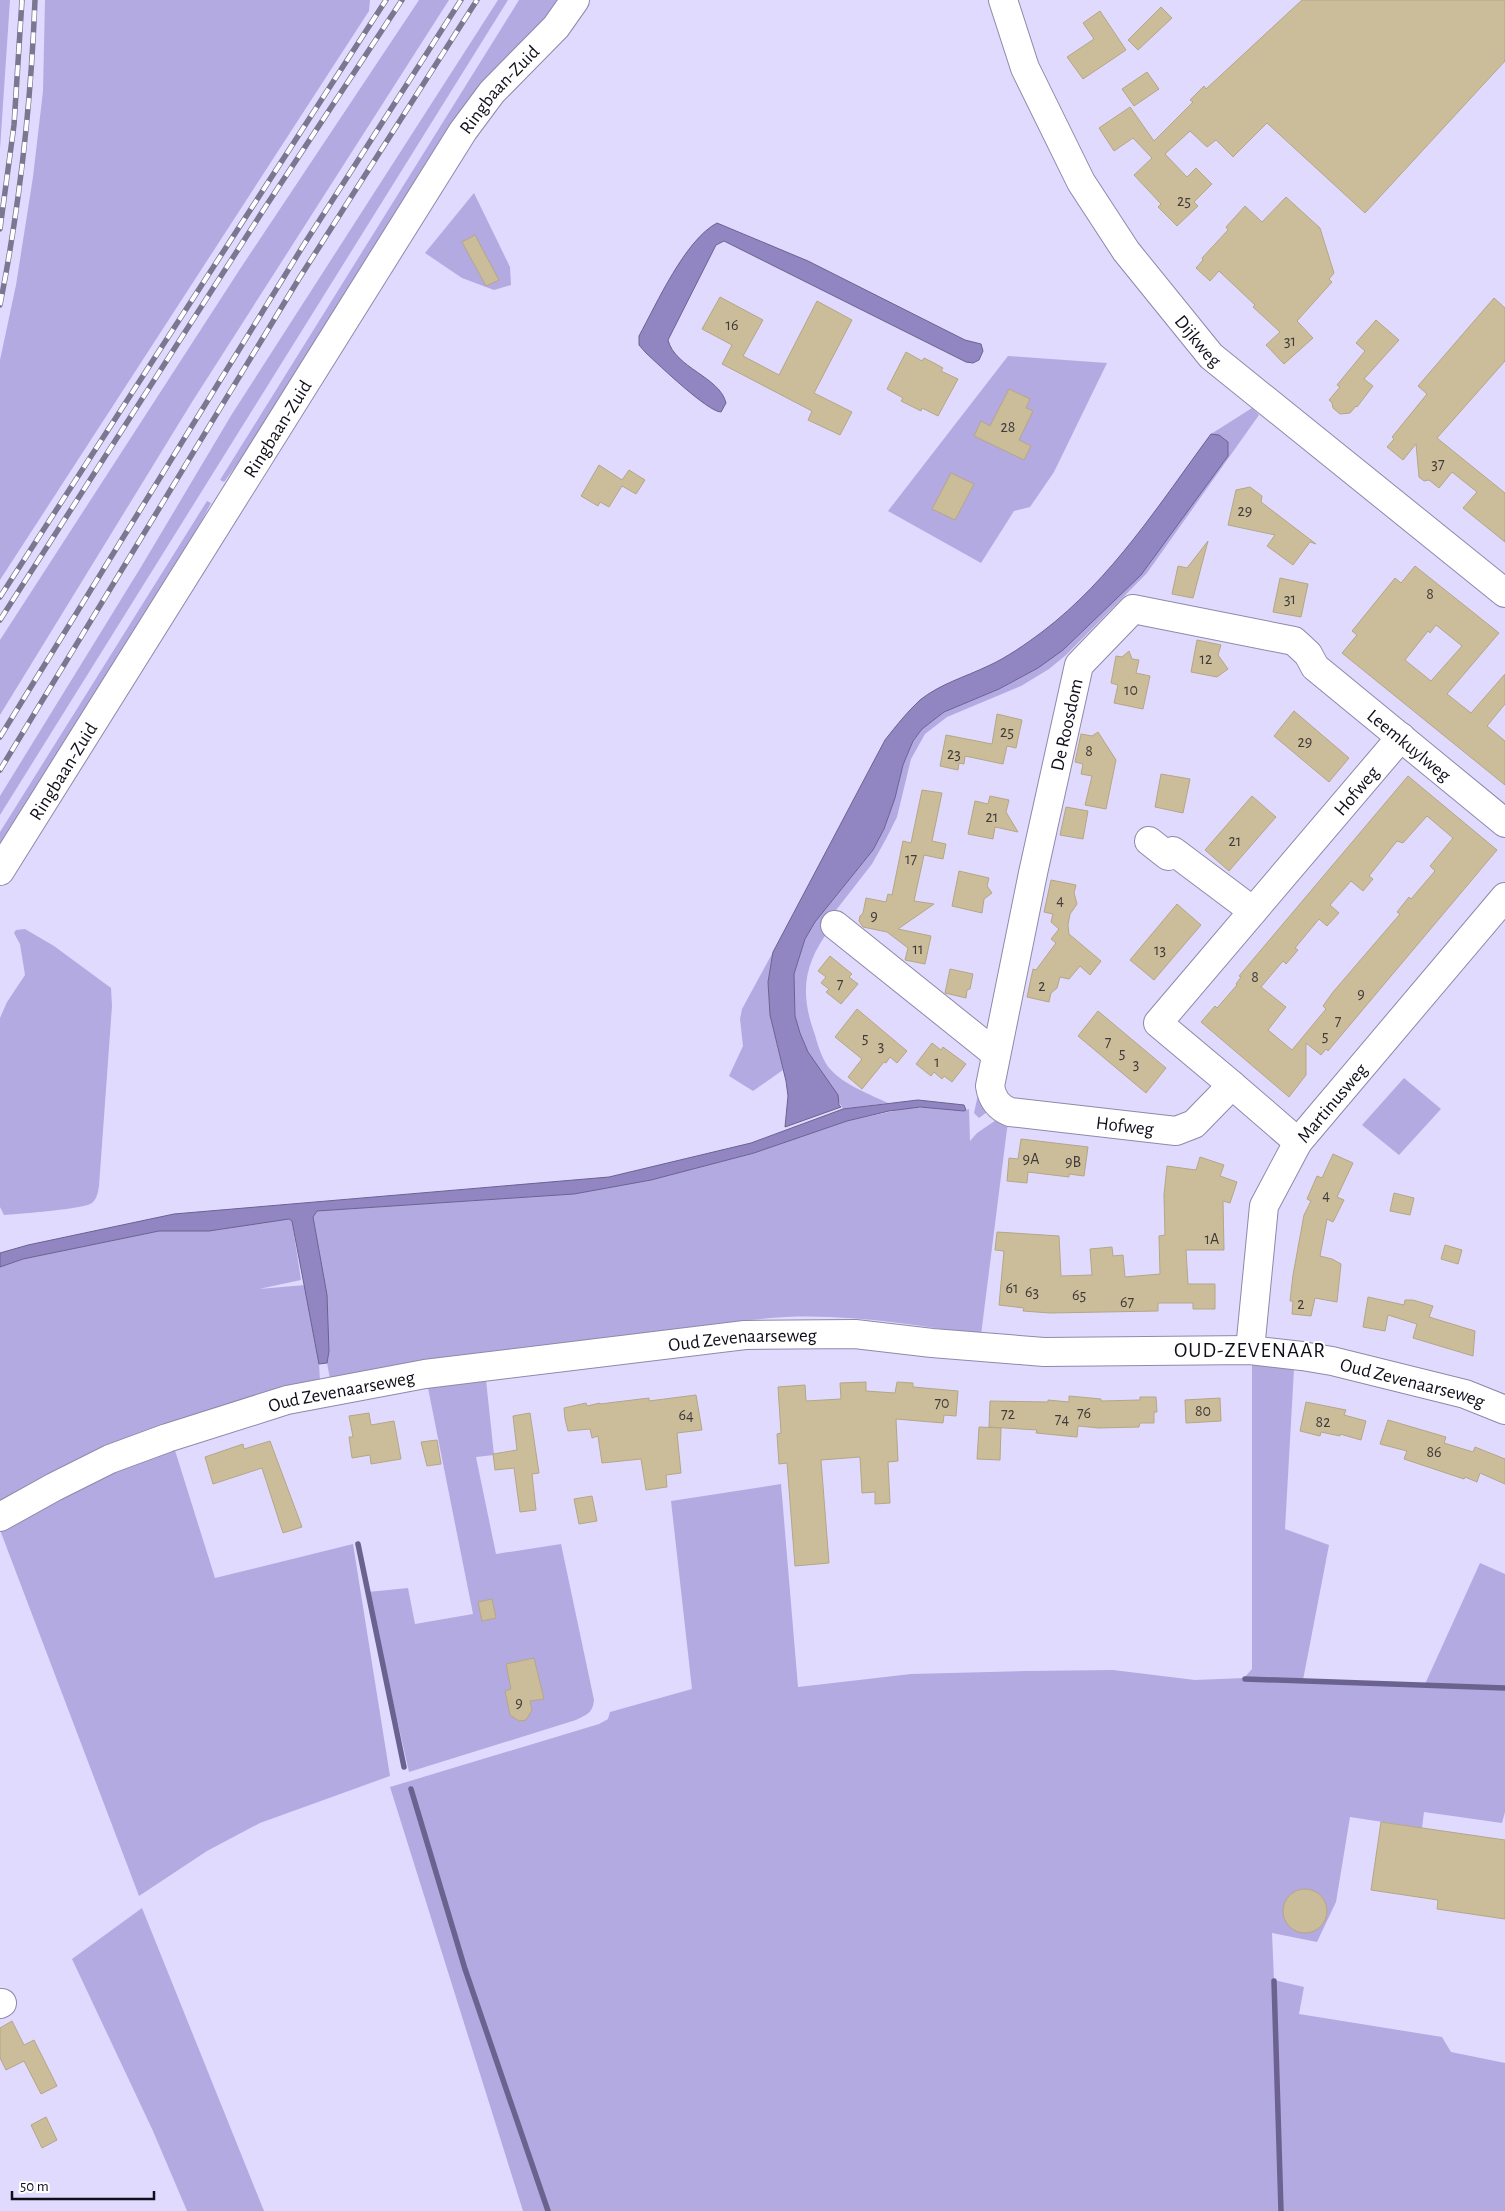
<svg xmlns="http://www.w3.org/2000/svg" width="1505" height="2211" font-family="'Alegreya Sans',sans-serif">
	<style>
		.green { fill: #b3aae2 }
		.water { fill: #9186c2; stroke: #6b6290 }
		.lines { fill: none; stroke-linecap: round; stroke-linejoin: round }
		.stream { stroke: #6b6290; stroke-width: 5.5 }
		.building { fill: #cbbd9a; stroke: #b4a785; fill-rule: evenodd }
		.minor-casing { stroke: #8e89aa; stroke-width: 30 }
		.minor { stroke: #fff; stroke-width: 28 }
		.rail-casing { stroke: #7c7790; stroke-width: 5.5 }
		.rail { stroke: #fff; stroke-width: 4; stroke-dasharray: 11; stroke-linecap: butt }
		.labels { text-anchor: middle; stroke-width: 4; stroke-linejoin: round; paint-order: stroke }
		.number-label { font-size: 16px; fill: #403a3a }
		.street-label { font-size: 19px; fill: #110e1a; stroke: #fff }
		.quarter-label { font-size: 21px; letter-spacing: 1px; fill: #110e1a; stroke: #fff }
	</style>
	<rect width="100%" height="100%" fill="#e0dafe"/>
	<!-- green -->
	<g class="green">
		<polygon points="0,0 10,0 0,149"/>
		<polygon points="45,0 370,0 369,11 0,580 0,360 16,285 33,177 43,91"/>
		<polygon points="419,0 449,0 192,402 0,715 0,640 240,269"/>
		<polygon points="498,0 508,0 0,815 0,796 141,567 232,414"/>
		<polygon points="519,0 563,0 266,425 224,482 220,480"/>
		<polygon points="474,193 510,267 511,285 494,290 462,278 425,253"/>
		<polygon points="1008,356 1107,363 1054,472 1030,507 1014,511 981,563 888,511"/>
		<path d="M1252,408L1259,415L1147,573L1066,655L1049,669L1021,686L947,717L925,734L911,759L897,817L886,839L872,864L826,923L831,927C804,964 799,991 815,1035C818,1046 823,1062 831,1070C843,1084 871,1095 888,1103L843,1109L808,1052L800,1033L795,1016L794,974L805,939L815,922L873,850L884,829L895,798L903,765L913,741L922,729L944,712L999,689L1038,668L1212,477L1225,461L1215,434H1211Z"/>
		<polygon points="207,501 211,503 177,567 0,853 0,832"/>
		<path d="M25,929L54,946L111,988L112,1006L99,1186C98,1192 97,1199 92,1203C85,1209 18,1214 4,1215L0,1207V1018L7,1002L25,975L20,944L14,933L16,930Z"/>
		<polygon points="773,952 768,982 770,1015 783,1070 753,1091 729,1076 743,1046 740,1019 742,1009"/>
		<polygon points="986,1058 994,1107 979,1118 974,1113"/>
		<polygon points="1404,1078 1441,1109 1399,1155 1362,1125"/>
		<path d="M930,1107L964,1111L969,1109L970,1141L977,1133L1002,1116L1010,1118L1007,1129L981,1335C917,1325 851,1314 786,1317C768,1318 750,1320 732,1322L330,1379L327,1363V1295L313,1217L317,1211L574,1194L651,1180L754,1153L847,1121L908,1108Z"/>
		<polygon points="285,1218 292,1221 301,1280 259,1289 305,1285 319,1363 320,1381 0,1505 0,1267 23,1259 159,1231 218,1230"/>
		<polygon points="1252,1365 1273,1365 1294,1369 1285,1529 1329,1545 1303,1680 1425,1684 1480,1563 1505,1574 1505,1812 1502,1823 1424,1812 1422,1828 1350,1817 1336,1902 1317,1942 1272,1933 1274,1980 1304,1987 1299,2014 1442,2037 1451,2052 1505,2063 1505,2211 523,2211 390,1787 599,1724 608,1719 610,1712 692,1689 671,1501 781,1484 798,1687 911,1674 1027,1671 1113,1670 1195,1680 1244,1678 1252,1669"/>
		<path d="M486,1380L494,1455L476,1457L496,1554L561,1544L594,1700C593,1713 586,1715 576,1720L409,1772L368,1592L408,1588L415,1624L473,1614L428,1388Z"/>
		<polygon points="173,1444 215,1578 353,1544 390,1776 260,1823 207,1851 139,1896 0,1530 59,1493"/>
		<polygon points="142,1908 264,2211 187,2211 153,2131 72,1959"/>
	</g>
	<!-- water -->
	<g class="water">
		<path d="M717,223L808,261L965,340L981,344L983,351L979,360L973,363L966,362L724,241L716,245L668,340C675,368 720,377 726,403L721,412C708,412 659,365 646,353L639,345V336C657,303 685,240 717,223Z"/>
		<path d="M1211,434L1219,435L1228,442V456L1141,575L1063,650L1038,668L999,689L944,712L922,729L913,741L903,765L895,798L884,829L873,850L815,922L805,939L794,974L795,1016L800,1033L808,1052L838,1095L839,1105L841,1107L785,1127L788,1096L786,1081L770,1015L768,982L773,952L885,740C896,726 907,712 920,700C940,684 965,677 988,666C1006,658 1026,644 1042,632C1112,579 1160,503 1211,434Z"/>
		<polygon points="918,1100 964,1105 966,1110 964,1111 920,1107 889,1111 847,1121 754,1153 651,1180 574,1194 317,1211 313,1217 327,1295 329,1351 327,1363 319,1364 292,1221 289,1219 209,1231 159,1231 23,1259 0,1267 0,1253 28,1245 174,1214 609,1177 751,1143 843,1109"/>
	</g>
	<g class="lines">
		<!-- stream -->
		<g class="stream">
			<polyline points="358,1544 404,1767"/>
			<polyline points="1245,1679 1505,1688"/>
			<polyline points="411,1789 465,1969 548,2211"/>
			<polyline points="1274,1981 1281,2211"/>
		</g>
	</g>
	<!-- building -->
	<g class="building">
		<polygon points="1302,0 1505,0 1505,61 1365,213 1267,123 1233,157 1216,140 1207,147 1190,131 1165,154 1187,177 1196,168 1212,184 1194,202 1198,206 1177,226 1158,207 1161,204 1134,175 1152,158 1133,138 1114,151 1099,128 1130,107 1154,141 1193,102 1190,100 1204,86 1206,89"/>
		<polygon points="1161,7 1172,18 1138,50 1128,40"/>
		<polygon points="1100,11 1126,50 1083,79 1067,57 1094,39 1083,23"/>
		<polygon points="1147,72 1159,89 1134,106 1122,89"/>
		<polygon points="1286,197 1320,228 1334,273 1329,279 1332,282 1297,321 1313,338 1284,364 1266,345 1280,332 1253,307 1255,305 1219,271 1210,281 1196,268 1203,260 1202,258 1228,230 1226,227 1245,206 1262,222"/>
		<polygon points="475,235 499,280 486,286 462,242"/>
		<polygon points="720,297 763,320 743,356 779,375 817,301 852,320 814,393 852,412 840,435 808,420 812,411 722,364 732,345 702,329"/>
		<polygon points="1494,298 1505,308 1505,361 1437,438 1505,493 1505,542 1463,508 1477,492 1452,472 1439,488 1429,480 1424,481 1419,477 1416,444 1403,460 1387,447 1394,439 1392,437 1427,394 1418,386"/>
		<polygon points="1376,320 1399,340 1364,379 1373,386 1357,407 1356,406 1350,413 1340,414 1333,408 1332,403 1329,400 1340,387 1337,385 1365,351 1356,343"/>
		<polygon points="906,352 922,361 924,358 934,363 943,368 941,371 958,379 938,416 922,408 921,411 901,401 903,398 887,389"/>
		<polygon points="1009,389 1030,399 1026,408 1033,411 1019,440 1031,446 1024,460 974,436 981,421 990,426"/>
		<polygon points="599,465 622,480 629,470 645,480 636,494 622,486 609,507 600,502 598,506 581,496"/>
		<polygon points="951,473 974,484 955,520 932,509"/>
		<polygon points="1250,487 1262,496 1261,502 1316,544 1310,542 1293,565 1267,546 1275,535 1228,525 1236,490"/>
		<polygon points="1208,541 1193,598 1172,594 1178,566 1187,568"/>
		<path d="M1415,566L1499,633L1447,694L1471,713L1505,674V704L1487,726L1505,741V785L1342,653L1357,635L1352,631L1395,578L1401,583ZM1436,625L1462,646L1431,681L1405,660L1428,631L1430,633Z"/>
		<polygon points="1280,578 1308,584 1301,617 1273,612"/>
		<polygon points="1197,640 1221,645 1218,655 1228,669 1217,677 1191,672"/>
		<polygon points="1129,651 1132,659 1139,660 1136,673 1150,676 1143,709 1114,703 1118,685 1111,683 1116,656 1122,657"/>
		<polygon points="1294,711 1349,758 1329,782 1274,736"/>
		<polygon points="997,714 1022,720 1016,748 1007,746 1003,764 965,756 964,764 959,763 958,770 940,766 946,735 992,744"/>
		<polygon points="1098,732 1116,760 1106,809 1085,805 1092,776 1081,774 1083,764 1075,762 1081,734 1092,736"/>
		<polygon points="1161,774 1190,779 1183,813 1155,807"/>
		<path d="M1408,776L1497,850L1328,1051L1326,1049L1321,1055L1306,1043V1075L1289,1097L1201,1022L1215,1006L1217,1008L1237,985L1236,984L1241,977L1239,976ZM1427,816L1453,838L1430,866L1435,871L1411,899L1409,897L1397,912L1400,914L1333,992L1323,1006L1326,1009L1292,1050L1268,1030L1286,1007L1261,987L1283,961L1286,964L1298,950L1295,948L1319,919L1327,926L1339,913L1330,905L1351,881L1363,891L1373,879L1369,876L1397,841L1403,843Z"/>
		<polygon points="922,790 942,793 932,841 946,844 943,859 924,855 914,901 934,904 898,929 931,936 925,964 905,960 908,948 887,932 863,927 859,921 860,916 863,913 866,898 886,902 888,894 892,895 903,841 911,843"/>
		<polygon points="990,796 1009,800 1006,812 1018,832 995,827 993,839 968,834 975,801 988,804"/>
		<polygon points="1252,796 1276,817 1229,871 1205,850"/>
		<polygon points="1066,807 1088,811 1083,839 1060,835"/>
		<polygon points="959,871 989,878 987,886 992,893 984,899 982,913 952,906"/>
		<polygon points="1051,880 1076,885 1074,893 1077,904 1070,914 1068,925 1069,934 1101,961 1090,975 1080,966 1069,979 1060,977 1057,988 1051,993 1049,1002 1027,997 1033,969 1036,970 1056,943 1051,939 1059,929 1051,922 1053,914 1044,912"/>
		<polygon points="1177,904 1201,925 1154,980 1130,960"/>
		<polygon points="830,956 852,974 849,977 858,984 841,1004 826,992 829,989 821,983 826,977 818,971"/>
		<polygon points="950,969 973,974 970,989 967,990 966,998 945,993"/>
		<polygon points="857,1009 907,1051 897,1063 890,1057 886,1063 884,1062 862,1089 848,1077 862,1059 835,1037"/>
		<polygon points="1098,1011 1166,1068 1146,1093 1078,1036"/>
		<polygon points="932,1043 941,1050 943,1047 966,1064 952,1082 944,1076 942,1079 934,1072 931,1076 916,1064"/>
		<polygon points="1021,1139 1088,1147 1084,1176 1069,1174 1069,1177 1028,1172 1027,1183 1007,1181 1009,1158 1018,1159"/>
		<polygon points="1333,1154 1353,1163 1337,1197 1344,1200 1333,1222 1327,1219 1320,1256 1332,1259 1341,1264 1337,1302 1315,1298 1311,1316 1292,1314 1293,1301 1290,1301 1293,1275 1304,1215 1311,1201 1307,1199 1317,1176 1322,1178"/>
		<polygon points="1200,1157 1224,1165 1220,1176 1237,1182 1230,1203 1223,1201 1224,1250 1186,1250 1188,1284 1215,1284 1215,1309 1193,1309 1193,1303 1158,1303 1158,1311 1050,1313 1023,1311 1024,1308 999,1305 1004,1251 995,1250 997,1232 1059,1236 1061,1276 1092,1275 1090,1249 1112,1247 1113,1256 1123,1255 1125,1277 1160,1274 1159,1236 1165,1235 1164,1195 1167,1166 1196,1170"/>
		<polygon points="1394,1193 1414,1198 1410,1215 1390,1211"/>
		<polygon points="1445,1245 1462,1250 1458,1264 1441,1259"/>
		<polygon points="1368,1297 1404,1305 1405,1300 1413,1300 1433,1306 1429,1317 1475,1331 1473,1356 1413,1338 1417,1324 1388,1315 1385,1331 1363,1327"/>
		<polygon points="866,1382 866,1391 895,1393 897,1382 913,1383 913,1387 958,1391 956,1416 944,1415 943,1423 896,1419 898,1461 888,1462 890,1503 875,1504 875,1492 862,1493 860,1457 821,1460 829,1563 795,1566 787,1463 779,1464 777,1434 781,1433 778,1387 805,1385 806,1401 841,1399 840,1383"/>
		<polygon points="696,1395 702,1430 677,1433 681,1473 666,1475 667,1487 646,1490 641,1459 602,1463 598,1436 592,1438 590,1429 568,1431 565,1419 564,1408 586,1403 587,1406 600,1403 600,1404 649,1398 649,1401"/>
		<polygon points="1069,1396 1101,1399 1101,1401 1140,1400 1140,1397 1156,1397 1157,1412 1154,1412 1154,1423 1140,1423 1139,1427 1099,1428 1078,1426 1077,1437 1036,1433 1037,1430 989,1427 990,1401 1048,1402 1048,1400 1069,1402"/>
		<polygon points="1220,1398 1221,1421 1186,1423 1185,1400"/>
		<polygon points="1306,1402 1346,1410 1344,1415 1366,1421 1361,1440 1340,1434 1340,1436 1321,1432 1320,1436 1300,1431"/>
		<polygon points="369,1413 371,1425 394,1421 401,1459 371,1464 370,1455 352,1458 349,1437 353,1437 349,1416"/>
		<polygon points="530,1413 539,1473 532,1474 536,1510 520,1512 514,1468 495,1470 493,1454 517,1450 513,1416"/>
		<polygon points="1388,1420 1446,1437 1444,1443 1473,1452 1475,1447 1505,1459 1505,1484 1480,1473 1477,1482 1465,1477 1464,1479 1404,1459 1407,1451 1380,1444"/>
		<polygon points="979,1427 1001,1428 1000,1460 977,1459"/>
		<polygon points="437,1440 441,1464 427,1466 421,1442"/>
		<polygon points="270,1441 302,1527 283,1533 262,1468 213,1484 205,1457 243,1444 244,1449"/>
		<polygon points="592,1496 597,1521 579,1524 574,1499"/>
		<polygon points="492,1599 496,1618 482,1621 478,1602"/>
		<polygon points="534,1658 544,1699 530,1701 532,1710 526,1720 519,1721 510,1715 505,1691 511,1689 506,1664"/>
		<polygon points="1381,1822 1505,1840 1505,1919 1437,1909 1438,1900 1371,1890"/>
		<circle cx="1305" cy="1911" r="22"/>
		<polygon points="12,2021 24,2045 34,2040 57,2086 41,2094 24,2061 6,2070 0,2058 0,2028"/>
		<polygon points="46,2117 57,2140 42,2148 31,2125"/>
	</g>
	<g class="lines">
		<!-- minor casing -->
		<g class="minor-casing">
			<g id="minor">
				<path id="s1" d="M1003,0L1025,68L1081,182L1126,251L1211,356L1505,593"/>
				<polyline points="1149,841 1168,856 1173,851 1253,911"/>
				<path id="s2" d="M0,871L463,131L492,92L556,27L575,0"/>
				<polyline points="835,925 996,1054"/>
				<path id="s3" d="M1232,1085L1158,1023L1401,737"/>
				<path id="s4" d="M1298,1142L1232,1085L1194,1124L1176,1131L1010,1112C998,1107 992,1099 990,1086L1033,873L1079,665L1133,609L1294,641L1308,654L1315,667L1505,823"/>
				<path id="s5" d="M1250,1350L1264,1206L1298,1142L1505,897"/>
				<path id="s6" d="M0,1517L54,1487L110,1459L167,1438L287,1400L425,1374L745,1335L855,1334L932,1343L1044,1352L1250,1350L1302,1356L1332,1361L1465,1394L1505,1410"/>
				<polyline points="0,2004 2,2003"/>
			</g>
		</g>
		<!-- minor -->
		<use href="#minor" class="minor"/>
		<!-- rail casing -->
		<g class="rail-casing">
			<g id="rail">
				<polyline points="0,229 14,125 22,0"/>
				<path d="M0,305C20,204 31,103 35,0"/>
				<polyline points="0,597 386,0"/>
				<polyline points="0,620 266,206 402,0"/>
				<polyline points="0,737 303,246 461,0"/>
				<polyline points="0,770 300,277 477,0"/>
			</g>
		</g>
		<!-- rail -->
		<use href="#rail" class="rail"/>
	</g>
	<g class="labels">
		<!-- number labels -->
		<g class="number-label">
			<text x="1184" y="206">25</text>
			<text x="732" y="330">16</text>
			<text x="1290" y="346">31</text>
			<text x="1008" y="432">28</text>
			<text x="1438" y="469">37</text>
			<text x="1245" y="516">29</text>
			<text x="1430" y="599">8</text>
			<text x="1290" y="604">31</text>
			<text x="1206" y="664">12</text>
			<text x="1131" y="695">10</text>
			<text x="1007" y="737">25</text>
			<text x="1305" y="747">29</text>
			<text x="1089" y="756">8</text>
			<text x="954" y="759">23</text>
			<text x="992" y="822">21</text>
			<text x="1235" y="846">21</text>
			<text x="911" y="864">17</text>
			<text x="1060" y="905">4</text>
			<text x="874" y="921">9</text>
			<text x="918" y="954">11</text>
			<text x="1160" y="955">13</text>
			<text x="1255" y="982">8</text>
			<text x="840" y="989">7</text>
			<text x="1042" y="991">2</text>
			<text x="1361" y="999">9</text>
			<text x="1338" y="1026">7</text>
			<text x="1325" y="1041">5</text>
			<text x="865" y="1043">5</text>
			<text x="1108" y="1047">7</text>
			<text x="881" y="1051">3</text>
			<text x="1122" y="1058">5</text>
			<text x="937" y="1067">1</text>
			<text x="1136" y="1069">3</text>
			<text x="1031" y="1164">9A</text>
			<text x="1073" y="1167">9B</text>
			<text x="1326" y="1200">4</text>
			<text x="1212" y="1244">1A</text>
			<text x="1012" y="1293">61</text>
			<text x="1032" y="1297">63</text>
			<text x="1079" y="1300">65</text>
			<text x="1127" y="1307">67</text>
			<text x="1301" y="1309">2</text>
			<text x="942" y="1408">70</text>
			<text x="1203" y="1416">80</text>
			<text x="1084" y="1418">76</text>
			<text x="1008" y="1419">72</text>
			<text x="686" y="1420">64</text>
			<text x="1062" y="1424">74</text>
			<text x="1323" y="1427">82</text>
			<text x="1434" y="1457">86</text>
			<text x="519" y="1708">9</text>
		</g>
		<!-- street labels -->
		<g class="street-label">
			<text dy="7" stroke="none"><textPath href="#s2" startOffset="928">Ringbaan-Zuid</textPath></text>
			<text dy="7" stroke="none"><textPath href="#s1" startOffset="396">Dijkweg</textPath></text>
			<text dy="7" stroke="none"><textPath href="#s2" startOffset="522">Ringbaan-Zuid</textPath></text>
			<text dy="7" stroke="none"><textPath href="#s4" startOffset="732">De Roosdom</textPath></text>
			<text dy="7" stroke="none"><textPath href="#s4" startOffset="1191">Leemkuylweg</textPath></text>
			<text dy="7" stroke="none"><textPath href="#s2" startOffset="118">Ringbaan-Zuid</textPath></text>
			<text dy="7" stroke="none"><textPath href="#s3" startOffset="402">Hofweg</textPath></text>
			<text dy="7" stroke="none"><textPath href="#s5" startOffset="269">Martinusweg</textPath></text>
			<text transform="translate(1125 1125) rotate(7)" y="7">Hofweg</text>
			<text dy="7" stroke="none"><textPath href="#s6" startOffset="771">Oud Zevenaarseweg</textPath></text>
			<text dy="7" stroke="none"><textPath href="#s6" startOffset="1446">Oud Zevenaarseweg</textPath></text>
			<text dy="7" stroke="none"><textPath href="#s6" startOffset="366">Oud Zevenaarseweg</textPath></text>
		</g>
		<!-- quarter labels -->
		<g class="quarter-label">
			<text x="1250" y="1357">OUD-ZEVENAAR</text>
		</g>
	</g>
	<!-- scale -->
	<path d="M12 2191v8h142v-8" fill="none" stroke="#110e1a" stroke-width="2.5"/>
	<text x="20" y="2191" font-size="15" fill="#110e1a" stroke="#ffffff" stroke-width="4" paint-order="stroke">50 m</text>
</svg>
